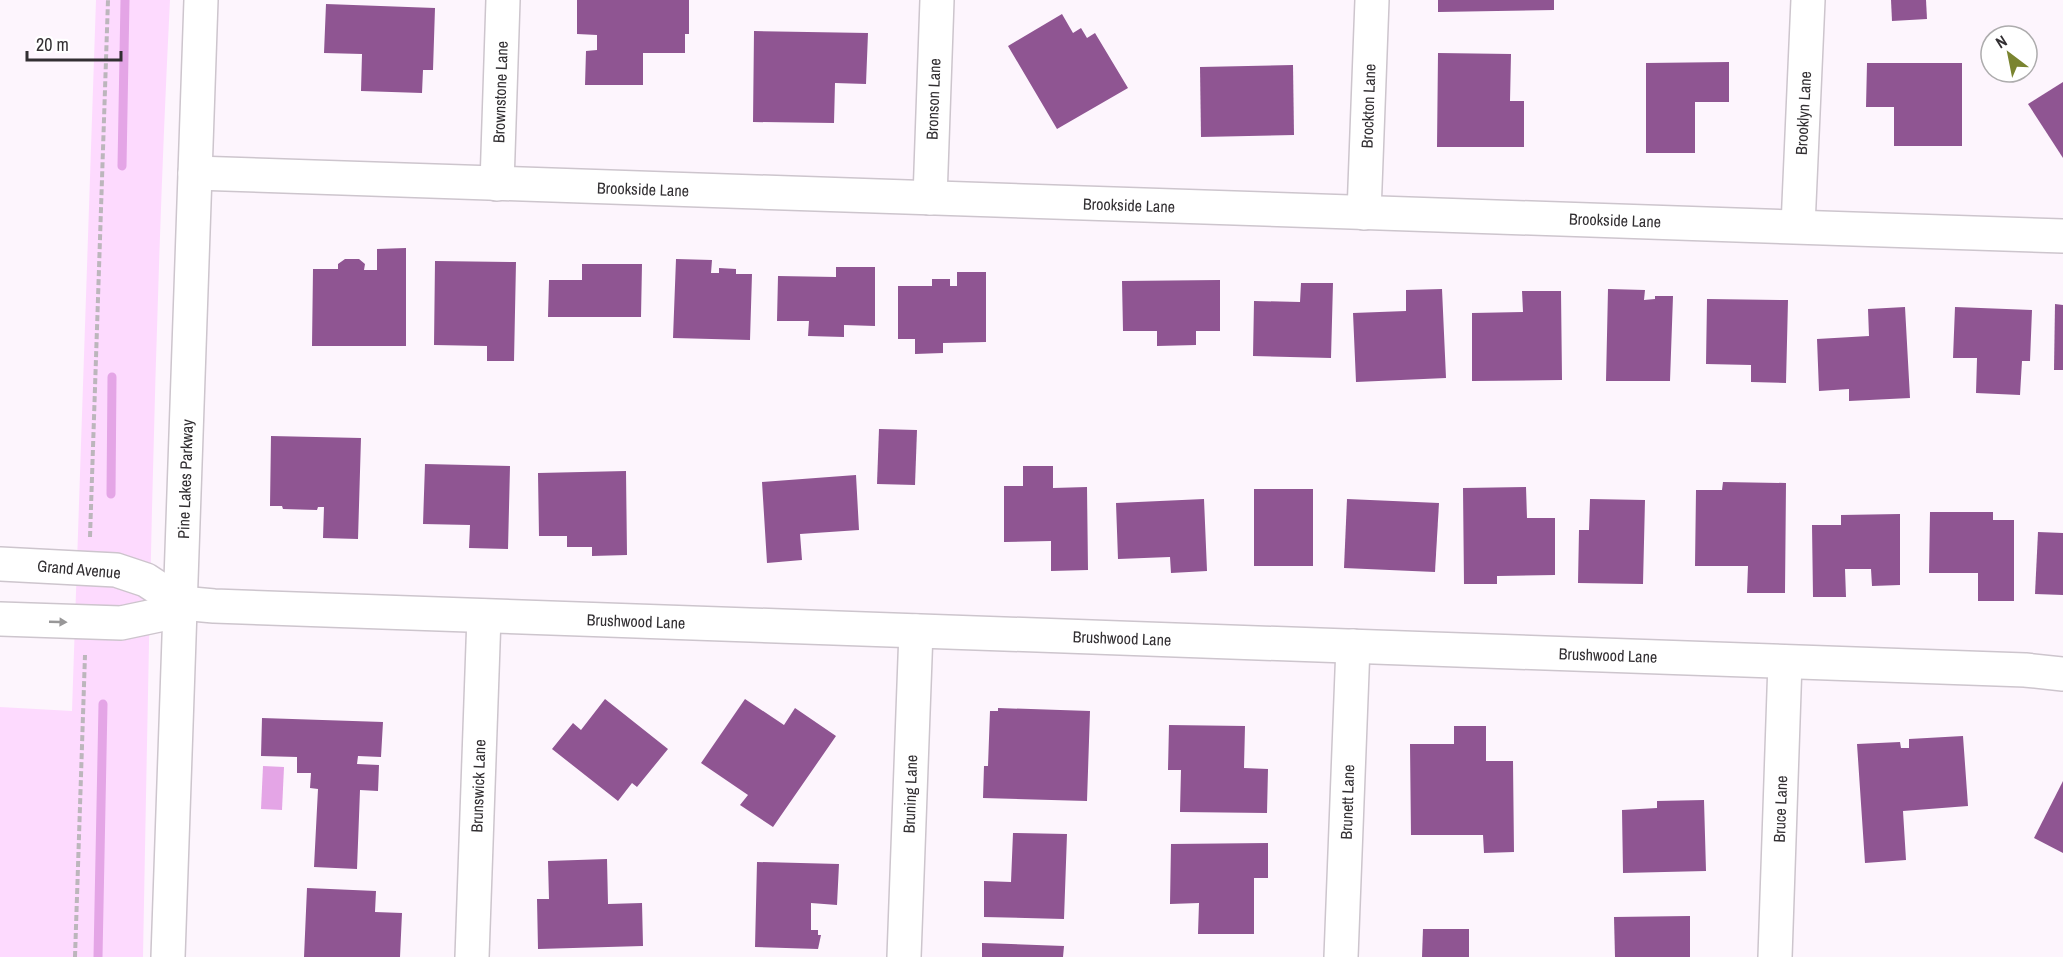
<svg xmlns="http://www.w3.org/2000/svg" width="2063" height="957" font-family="'Archivo Narrow',sans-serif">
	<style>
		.green { fill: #fddafe }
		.water { fill: #e4a5e6 }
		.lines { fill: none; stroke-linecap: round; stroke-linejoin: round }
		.stream { stroke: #e4a5e6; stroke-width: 9 }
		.building { fill: #8f5592 }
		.minor-casing { stroke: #cdc5cd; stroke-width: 36 }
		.path { stroke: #bcb6bc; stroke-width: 4; stroke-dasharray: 6 3; stroke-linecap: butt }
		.minor { stroke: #fff; stroke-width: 33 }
		.oneway { fill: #989798 }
		.labels { text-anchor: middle; stroke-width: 6; stroke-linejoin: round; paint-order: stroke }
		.street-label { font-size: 16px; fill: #322f32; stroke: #fff }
	</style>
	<rect width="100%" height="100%" fill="#fdf5fd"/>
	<!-- green -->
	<path class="green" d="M96,0H170C154,319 149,638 143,957H0V707L72,711Z"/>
	<!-- water -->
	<polygon class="water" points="263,766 284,767 282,810 261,809"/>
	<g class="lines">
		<!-- stream -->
		<g class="stream">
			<polyline points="122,166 125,0"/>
			<polyline points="111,494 112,377"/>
			<polyline points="98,957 103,704"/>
		</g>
	</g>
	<!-- building -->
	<g class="building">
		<polygon points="577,0 689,0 689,34 685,34 685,53 643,53 643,85 585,85 586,51 597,50 597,35 577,34"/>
		<polygon points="1438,0 1554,0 1554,10 1438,12"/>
		<polygon points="1891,0 1926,0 1927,19 1892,21"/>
		<polygon points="326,4 435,8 433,70 423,70 422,93 361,91 362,54 324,53"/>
		<polygon points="1062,14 1073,33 1081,28 1087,38 1095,33 1128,88 1057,129 1008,46"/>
		<polygon points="754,31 868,33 866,84 835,83 834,123 753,122"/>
		<polygon points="1438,53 1511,54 1510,101 1524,101 1524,147 1437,147"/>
		<polygon points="1729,62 1729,102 1695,102 1695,153 1646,153 1646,63"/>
		<polygon points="1867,63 1962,63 1962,146 1894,146 1894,107 1866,107"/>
		<polygon points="1293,65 1294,135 1201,137 1200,67"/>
		<polygon points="2063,82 2063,158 2028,104"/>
		<polygon points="406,248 406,346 312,346 313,269 338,269 338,264 345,259 359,259 365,264 364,270 377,270 377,249"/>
		<polygon points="676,259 712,260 711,273 719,273 719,268 736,269 736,274 752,274 750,340 673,338"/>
		<polygon points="435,261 516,262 514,361 487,361 487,346 434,345"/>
		<polygon points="582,264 642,264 641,317 548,317 549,280 582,280"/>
		<polygon points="836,267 875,267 875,326 844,325 844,337 808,336 809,321 777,321 778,276 836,277"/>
		<polygon points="957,272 986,272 986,342 943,343 943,353 915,354 915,339 898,339 898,286 932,286 932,279 950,279 950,286 957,286"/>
		<polygon points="1220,280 1220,331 1196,331 1196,345 1157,346 1157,331 1123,331 1122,281"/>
		<polygon points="1301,283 1333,283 1331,358 1253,356 1254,301 1300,302"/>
		<polygon points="1442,289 1446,378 1356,382 1353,313 1406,311 1406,290"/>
		<polygon points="1608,289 1645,290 1644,300 1655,299 1655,296 1673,296 1670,381 1606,381"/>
		<polygon points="1522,291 1561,291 1562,380 1472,381 1472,313 1523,312"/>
		<polygon points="1707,299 1788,300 1786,383 1751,382 1751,365 1706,364"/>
		<polygon points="2055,304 2063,305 2063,370 2054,370"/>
		<polygon points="1905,307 1910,398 1849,401 1849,389 1819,391 1817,339 1869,336 1868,309"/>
		<polygon points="1955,307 2032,310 2030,361 2022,361 2020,395 1976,393 1977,358 1953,358"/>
		<polygon points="879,429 917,430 915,485 877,484"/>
		<polygon points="271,436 361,438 358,539 323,538 324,507 318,507 317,510 283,509 282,506 270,506"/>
		<polygon points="425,464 510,466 508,549 469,548 470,525 423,524"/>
		<polygon points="1023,466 1053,466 1053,488 1087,487 1088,570 1051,571 1051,541 1004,542 1004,486 1023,486"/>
		<polygon points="626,471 627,555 592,556 592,547 567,547 567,536 539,536 538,473"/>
		<polygon points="856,475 859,530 800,534 802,560 767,563 762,482"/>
		<polygon points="1723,482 1786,483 1785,593 1747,593 1748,566 1695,566 1696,490 1722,490"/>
		<polygon points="1526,487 1527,518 1555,518 1555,575 1497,576 1497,584 1464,584 1463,488"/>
		<rect x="1254" y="489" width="59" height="77"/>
		<polygon points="1204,499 1207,571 1171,573 1170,557 1118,559 1116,503"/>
		<polygon points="1347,499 1439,503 1435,572 1344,568"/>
		<polygon points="1590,499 1645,500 1643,584 1578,583 1579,530 1589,530"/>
		<polygon points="1930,512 1993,512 1993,520 2014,520 2014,601 1978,601 1978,573 1929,573"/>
		<polygon points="1900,514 1900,585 1872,586 1871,569 1845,569 1846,597 1813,597 1812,525 1841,525 1841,515"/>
		<polygon points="2038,532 2063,533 2063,595 2035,594"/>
		<polygon points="605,699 668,749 637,787 632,783 618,801 552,749 573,723 581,730"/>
		<polygon points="745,699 784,725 795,708 836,736 773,827 740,805 748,795 701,763"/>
		<polygon points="998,708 1090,711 1087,801 983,798 984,766 988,766 990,711 998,711"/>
		<polygon points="262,718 383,722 381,757 358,756 357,764 379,765 378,791 360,790 357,869 314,867 318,789 310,788 311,773 297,773 297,757 261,756"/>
		<polygon points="1169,725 1245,726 1244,768 1268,769 1267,813 1180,812 1181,770 1168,770"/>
		<polygon points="1454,726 1486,726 1486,761 1513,761 1514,852 1484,853 1483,835 1411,835 1410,744 1454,744"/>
		<polygon points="1963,736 1968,806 1903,811 1906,860 1865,863 1857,744 1900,742 1901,748 1909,748 1909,739"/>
		<polygon points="2063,781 2063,853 2034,838"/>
		<polygon points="1704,800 1706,871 1623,873 1622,810 1657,808 1657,801"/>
		<polygon points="1013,833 1067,834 1064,919 984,917 984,881 1011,882"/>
		<polygon points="1268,843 1268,878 1254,878 1254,934 1198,934 1199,903 1170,904 1171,844"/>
		<polygon points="607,859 608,904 642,903 643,946 538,949 537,899 549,899 548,861"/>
		<polygon points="757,862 839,864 837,905 811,903 811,930 818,930 818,935 821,935 818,949 755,947"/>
		<polygon points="307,888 376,891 375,912 402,913 400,957 304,957"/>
		<polygon points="1690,916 1690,957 1615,957 1614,917"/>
		<polygon points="1423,929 1469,929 1469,957 1422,957"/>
		<polygon points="982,943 1064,946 1063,957 982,957"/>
	</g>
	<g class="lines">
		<!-- minor casing -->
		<g class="minor-casing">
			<g id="minor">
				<polyline points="195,173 2063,236"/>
				<polyline points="497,184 503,0"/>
				<polyline points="930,198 937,0"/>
				<polyline points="1364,213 1372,0"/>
				<polyline points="1798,226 1808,0"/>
				<polyline points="0,564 116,570 146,580 181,603 214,606 2025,670 2063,674"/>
				<polyline points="0,619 121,623 159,615 181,603"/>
				<polyline points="168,957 201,0"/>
				<polyline points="472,957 484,616"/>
				<polyline points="904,957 916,631"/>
				<polyline points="1341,957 1353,646"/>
				<polyline points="1775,957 1785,662"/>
			</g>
		</g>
		<!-- path -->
		<g class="path">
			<polyline points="90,537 108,0"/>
			<polyline points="75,957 85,655"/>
		</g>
		<!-- minor -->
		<use href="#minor" class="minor"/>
	</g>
	<!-- one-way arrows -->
	<defs><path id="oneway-solid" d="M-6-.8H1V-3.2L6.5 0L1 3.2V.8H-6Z" transform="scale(1.5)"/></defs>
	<use class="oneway" href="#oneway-solid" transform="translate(58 622) rotate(2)"/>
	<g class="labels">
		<!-- street labels -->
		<g class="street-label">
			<text transform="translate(500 92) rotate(-88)" y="6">Brownstone Lane</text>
			<text transform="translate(933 99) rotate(-88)" y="6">Bronson Lane</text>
			<text transform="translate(1368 106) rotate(-88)" y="6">Brockton Lane</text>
			<text transform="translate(1803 113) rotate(-87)" y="6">Brooklyn Lane</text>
			<text transform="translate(643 189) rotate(2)" y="6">Brookside Lane</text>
			<text transform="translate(1129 205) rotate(2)" y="6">Brookside Lane</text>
			<text transform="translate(1615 220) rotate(2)" y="6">Brookside Lane</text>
			<text transform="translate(185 479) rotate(-88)" y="6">Pine Lakes Parkway</text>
			<text transform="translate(79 569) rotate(5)" y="6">Grand Avenue</text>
			<text transform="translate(636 621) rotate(2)" y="6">Brushwood Lane</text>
			<text transform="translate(1122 638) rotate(2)" y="6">Brushwood Lane</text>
			<text transform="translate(1608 655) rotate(2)" y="6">Brushwood Lane</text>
			<text transform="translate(478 786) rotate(-88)" y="6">Brunswick Lane</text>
			<text transform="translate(910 794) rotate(-88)" y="6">Bruning Lane</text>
			<text transform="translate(1347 802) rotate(-88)" y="6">Brunett Lane</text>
			<text transform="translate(1780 809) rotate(-88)" y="6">Bruce Lane</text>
		</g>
	</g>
	<!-- north arrow -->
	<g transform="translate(2009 54) rotate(328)"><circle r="28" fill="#ffffff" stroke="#adacad" stroke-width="1.5"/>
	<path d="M0-4.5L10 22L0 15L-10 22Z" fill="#7a8430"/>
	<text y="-9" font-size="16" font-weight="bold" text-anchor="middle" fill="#322f32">N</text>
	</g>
	<!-- scale -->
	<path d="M27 51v9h94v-9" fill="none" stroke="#322f32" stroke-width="3"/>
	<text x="36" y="51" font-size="18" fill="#322f32" stroke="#ffffff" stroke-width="4.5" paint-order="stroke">20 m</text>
</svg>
